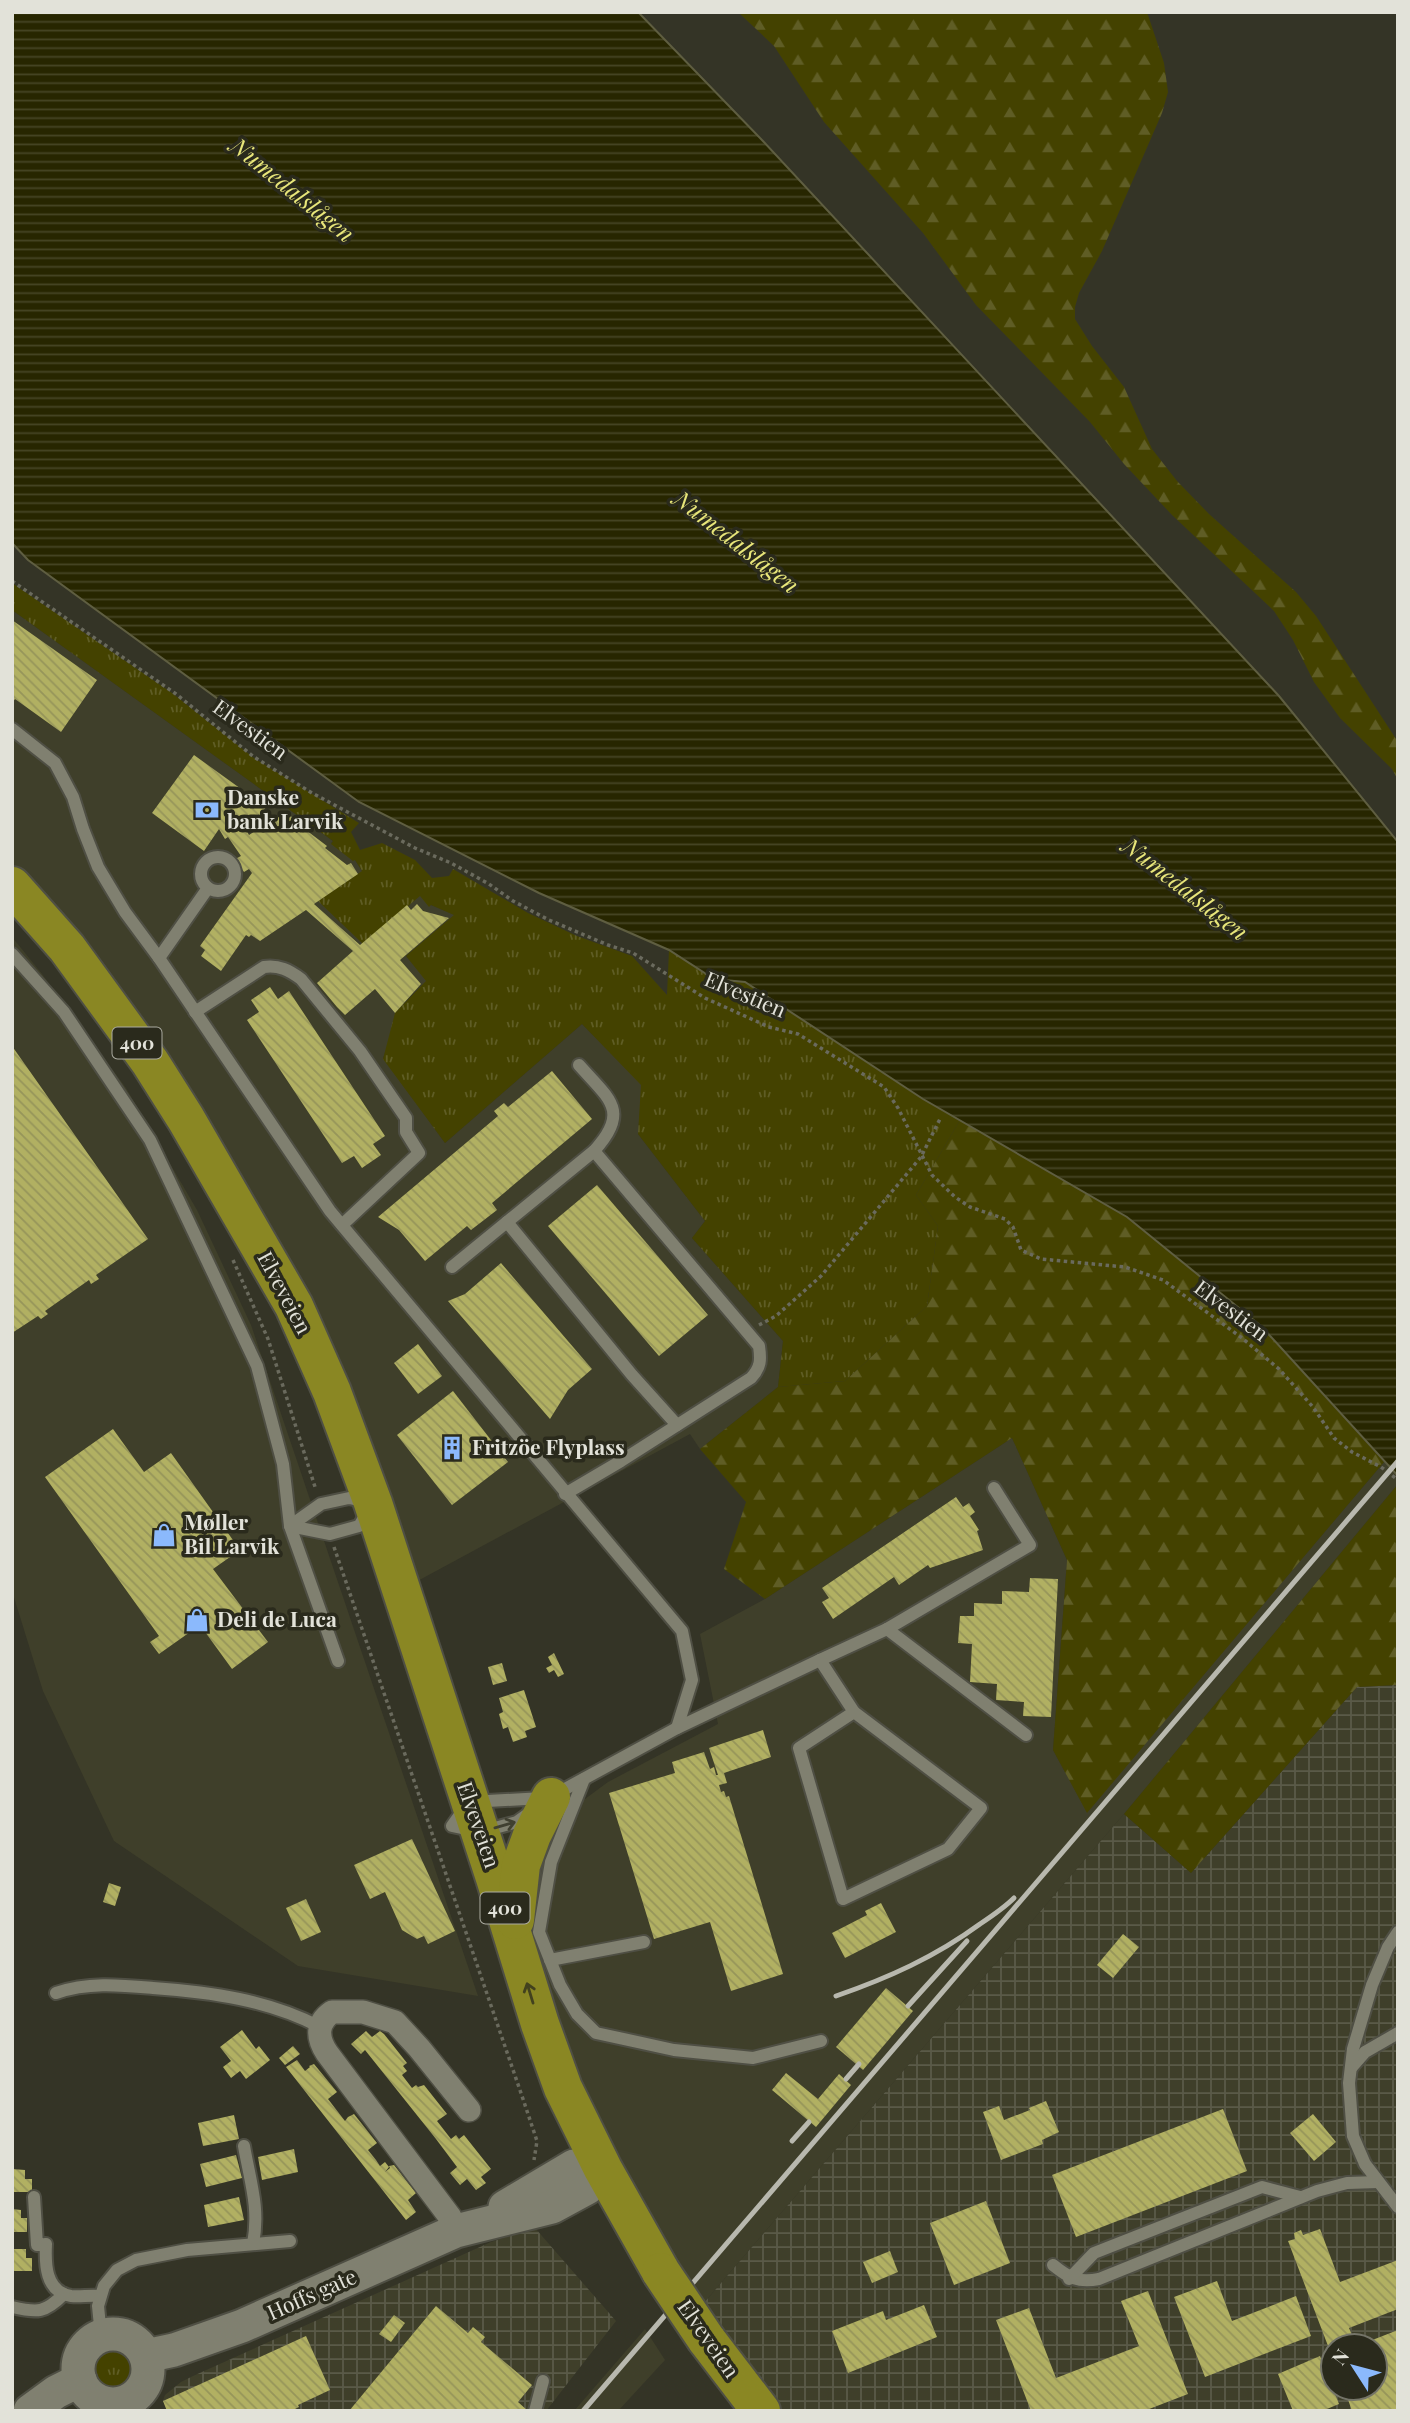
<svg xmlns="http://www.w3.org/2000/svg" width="1410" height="2423" font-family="'Playfair Display',serif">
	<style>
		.built { fill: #3f3f2a }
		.industrial { fill: url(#industrial-grid); fill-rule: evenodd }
		.grass { fill: url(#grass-tufts) }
		.forest { fill: url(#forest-firs) }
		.water { fill: url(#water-rules); stroke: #5f5e41; stroke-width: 2 }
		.building { fill: url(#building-back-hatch) }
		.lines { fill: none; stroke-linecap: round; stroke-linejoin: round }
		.lane-casing { stroke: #4f4f44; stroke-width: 16 }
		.street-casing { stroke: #4f4f44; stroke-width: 26 }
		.secondary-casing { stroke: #4f4f44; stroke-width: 37 }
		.highway-casing { stroke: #4f4f44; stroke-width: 42 }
		.path { stroke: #6a6a5d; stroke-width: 3.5; stroke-dasharray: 3.5 3.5; stroke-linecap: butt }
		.lane { stroke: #808070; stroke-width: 12 }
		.street { stroke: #808070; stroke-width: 23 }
		.secondary { stroke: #808070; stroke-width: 33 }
		.highway { stroke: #8a8723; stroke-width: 38 }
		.rail { stroke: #b8b8ae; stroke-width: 5 }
		.highway-bridge-casing { stroke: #4f4f44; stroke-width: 42; stroke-linecap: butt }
		.highway-bridge { stroke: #8a8723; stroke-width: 38 }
		.oneway { stroke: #404031 }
		.oneway2 { stroke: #42411e }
		.labels { text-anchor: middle; stroke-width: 7; stroke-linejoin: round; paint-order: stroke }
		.shield { fill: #2a2a1c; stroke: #ababa0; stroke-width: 2 }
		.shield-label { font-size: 19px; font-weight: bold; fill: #e2e2d9 }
		.street-label { font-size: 21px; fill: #e2e2d9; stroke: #2a2a1c }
		.poi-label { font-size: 21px; font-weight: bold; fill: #e2e2d9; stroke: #2a2a1c; text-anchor: start }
		.water-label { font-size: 23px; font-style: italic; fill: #e8e67a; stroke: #2a2a1c }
	</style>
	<defs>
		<pattern id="industrial-grid" width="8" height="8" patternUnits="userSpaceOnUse" patternTransform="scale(1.75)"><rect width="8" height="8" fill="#3f3f2a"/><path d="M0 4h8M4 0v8" fill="none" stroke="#5a5a48"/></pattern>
		<pattern id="grass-tufts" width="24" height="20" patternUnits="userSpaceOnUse" patternTransform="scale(1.75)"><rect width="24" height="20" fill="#444200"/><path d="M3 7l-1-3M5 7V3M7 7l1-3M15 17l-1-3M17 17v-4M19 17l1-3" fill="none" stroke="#5f5d25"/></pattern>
		<pattern id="forest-firs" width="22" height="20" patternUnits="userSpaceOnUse" patternTransform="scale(1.75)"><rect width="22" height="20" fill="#444200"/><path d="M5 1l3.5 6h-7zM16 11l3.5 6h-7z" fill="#5f5d25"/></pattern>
		<pattern id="water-rules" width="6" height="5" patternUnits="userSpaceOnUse" patternTransform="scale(1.75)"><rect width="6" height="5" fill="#272600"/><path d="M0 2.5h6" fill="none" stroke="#464525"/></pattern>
		<pattern id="building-back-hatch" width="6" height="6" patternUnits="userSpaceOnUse" patternTransform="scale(1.75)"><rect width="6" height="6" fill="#b1b062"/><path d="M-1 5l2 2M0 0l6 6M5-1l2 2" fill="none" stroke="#96955a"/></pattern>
	</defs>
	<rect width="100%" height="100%" fill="#343426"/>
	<!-- built -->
	<g class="built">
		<polygon points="12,610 333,841 331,843 355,860 362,871 363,944 420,895 431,905 455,915 406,956 427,981 405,1001 383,1058 445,1143 582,1024 642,1085 638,1134 705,1221 692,1238 783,1341 778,1387 700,1449 690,1434 412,1584 374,1468 82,945 12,864"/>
		<polygon points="12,937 42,974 126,1088 197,1210 251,1325 478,1996 298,1966 114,1841 43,1691 12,1591"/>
		<polygon points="1012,1438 1067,1560 1053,1750 1087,1812 1384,1462 1398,1476 1398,1484 1124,1814 697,2311 565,2069 525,1907 534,1857 566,1813 608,1782 718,1724 700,1634 765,1599"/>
		<polygon points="645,2329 665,2360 618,2411 574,2411"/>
	</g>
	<!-- industrial -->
	<g class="industrial">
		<path d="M1398,1685V2411H774L697,2311L1124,1814L1191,1873L1357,1687ZM1333,2346H1375V2388H1333Z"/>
		<polygon points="535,2228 616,2321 546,2411 167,2411 163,2401 165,2395 181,2382 193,2376 491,2242"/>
	</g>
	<!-- grass -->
	<g class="grass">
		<polygon points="12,583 172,693 254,758 359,823 351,832 360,850 382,843 415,860 432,878 449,876 453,869 528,913 577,936 632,956 667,995 669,950 714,979 745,982 923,1099 960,1120 916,1195 938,1226 927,1306 845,1381 778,1387 783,1341 692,1238 705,1221 638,1134 641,1085 582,1024 445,1143 383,1059 395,1013 426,981 406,956 454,915 431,905 429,907 420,896 363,944 318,901 362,871 355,860 353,861 331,844 333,841 12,610"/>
		<circle cx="114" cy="2369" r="20"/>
	</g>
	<!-- forest -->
	<g class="forest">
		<polygon points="738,12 1147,12 1164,63 1168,92 1162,113 1102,251 1079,293 1075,307 1075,319 1092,346 1124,387 1152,449 1177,481 1209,514 1296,592 1316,616 1398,742 1398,780 1392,769 1340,718 1314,682 1293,640 1274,611 1172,515 1124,464 1090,422 976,305 923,233 824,122 774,46"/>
		<polygon points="960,1120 1127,1217 1261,1326 1384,1462 1087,1813 1053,1750 1067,1560 1012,1438 765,1599 724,1569 746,1502 700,1449 778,1387 845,1381 927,1306 938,1226 916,1195"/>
		<polygon points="1398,1484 1398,1685 1357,1687 1191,1873 1124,1814"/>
	</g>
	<!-- water -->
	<polygon class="water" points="12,12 638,12 761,139 1279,696 1398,842 1398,1476 1261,1326 1127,1217 923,1099 745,982 714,979 669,950 539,893 359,802 28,560 12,543"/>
	<!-- building -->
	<g class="building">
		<polygon points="12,620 97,680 61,732 15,699 12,703"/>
		<polygon points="194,755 266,807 249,831 245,828 249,835 285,812 299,822 293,830 297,833 302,827 327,846 325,848 347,865 351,863 358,874 314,904 360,945 407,905 411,910 417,904 423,911 449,918 400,960 421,984 395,1013 375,989 345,1015 337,1007 317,983 353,951 306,910 260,941 251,935 249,937 246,935 221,971 201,956 205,950 200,946 252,873 249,869 244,872 235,859 241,856 228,837 225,839 219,829 204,851 152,813"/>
		<polygon points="270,987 278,999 289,991 385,1136 373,1144 381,1155 362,1168 354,1156 342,1163 247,1020 259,1012 251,1000"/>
		<polygon points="12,1046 148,1239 96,1275 99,1279 91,1284 89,1280 45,1311 48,1314 41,1319 38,1316 12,1333"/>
		<polygon points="552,1071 592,1119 492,1203 497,1210 471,1230 467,1226 425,1261 399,1230 378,1217 498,1116 494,1111 504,1103 508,1107"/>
		<polygon points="597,1185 708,1315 659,1356 548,1226"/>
		<polygon points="501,1263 592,1369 568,1390 550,1419 448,1301 465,1294"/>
		<polygon points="418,1344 442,1376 418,1394 394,1363"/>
		<polygon points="453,1391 508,1462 452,1505 397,1435"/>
		<polygon points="113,1429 144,1472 171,1453 240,1550 213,1569 268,1642 232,1669 200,1625 159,1654 150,1642 159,1636 45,1477"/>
		<polygon points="956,1497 963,1507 969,1503 975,1512 970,1516 979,1530 977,1531 983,1550 930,1568 928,1565 899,1585 894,1577 833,1619 822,1602 829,1598 822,1588"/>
		<polygon points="1030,1578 1058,1579 1051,1717 1023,1716 1024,1702 996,1700 997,1684 970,1682 972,1644 958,1643 960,1616 974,1616 974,1603 1002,1604 1002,1591 1029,1592"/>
		<polygon points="554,1653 564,1674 558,1677 554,1670 549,1673 546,1668 552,1665 548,1657"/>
		<polygon points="502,1663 507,1681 493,1685 488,1667"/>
		<polygon points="524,1690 536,1727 525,1731 527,1737 513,1742 508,1727 503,1729 499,1714 503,1712 499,1698"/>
		<polygon points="763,1730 771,1757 724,1773 727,1783 719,1785 721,1792 724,1791 726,1797 729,1796 783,1974 731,1991 710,1922 654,1939 609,1793 675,1773 672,1762 704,1752 710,1769 714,1767 716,1775 718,1775 709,1748"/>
		<polygon points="412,1839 455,1931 428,1944 424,1936 417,1939 402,1930 385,1892 370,1899 354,1865"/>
		<polygon points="109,1883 121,1887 115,1906 103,1902"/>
		<polygon points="306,1899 321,1932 301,1941 286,1908"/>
		<polygon points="881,1903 896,1932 845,1958 832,1933 867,1915 865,1911"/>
		<polygon points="1123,1934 1139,1947 1113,1978 1097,1965"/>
		<polygon points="886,1988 913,2011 863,2070 836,2047"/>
		<polygon points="242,2030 256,2049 259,2046 270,2060 246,2079 240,2071 231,2078 223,2067 231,2061 220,2047"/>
		<polygon points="366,2031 372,2037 380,2031 384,2034 407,2063 403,2066 407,2071 402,2075 412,2088 416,2085 418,2087 424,2085 447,2114 437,2121 451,2139 456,2135 459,2139 464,2135 491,2169 481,2177 486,2183 476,2190 467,2179 460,2185 450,2173 457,2167 436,2139 365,2050 361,2054 351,2044"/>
		<polygon points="293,2046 300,2054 285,2065 279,2058"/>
		<polygon points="297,2060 305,2071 310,2067 309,2066 314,2064 337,2092 328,2099 345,2121 348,2117 354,2114 377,2143 368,2150 376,2160 380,2166 385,2162 389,2167 385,2172 390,2168 389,2166 394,2165 416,2193 408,2200 416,2212 406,2220 286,2067"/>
		<polygon points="786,2073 818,2099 839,2074 851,2085 816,2127 772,2090"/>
		<polygon points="1046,2101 1059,2132 1042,2140 1043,2144 1001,2160 983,2112 999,2106 1004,2120 1030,2110 1029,2108"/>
		<polygon points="1223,2109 1247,2171 1076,2237 1052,2175"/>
		<polygon points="1313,2114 1336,2142 1314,2161 1290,2133"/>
		<polygon points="234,2115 239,2139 203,2146 198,2123"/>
		<polygon points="294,2149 298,2172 262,2180 258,2157"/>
		<polygon points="236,2155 242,2178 206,2187 200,2164"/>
		<polygon points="12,2169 25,2170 25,2179 32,2179 32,2192 12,2192"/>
		<polygon points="239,2197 244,2220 208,2227 204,2205"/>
		<polygon points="986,2201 1010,2263 954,2285 930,2223"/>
		<polygon points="12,2209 21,2210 21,2218 27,2218 27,2232 12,2232"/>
		<polygon points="1320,2229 1340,2282 1398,2260 1398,2309 1349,2328 1356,2345 1333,2346 1333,2359 1288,2241 1295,2239 1294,2233 1301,2230 1303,2235"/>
		<polygon points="12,2249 26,2249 26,2258 32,2258 32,2271 12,2271"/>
		<polygon points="890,2251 898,2272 872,2283 863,2262"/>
		<polygon points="1217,2281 1232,2321 1296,2296 1311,2336 1205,2377 1174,2297"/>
		<polygon points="1148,2291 1188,2394 1144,2411 1031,2411 996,2320 1029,2308 1056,2378 1139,2346 1121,2301"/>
		<polygon points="924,2305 937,2337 848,2373 832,2331 883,2311 886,2320"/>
		<polygon points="436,2306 468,2333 473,2327 485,2337 481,2342 532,2385 518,2402 528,2411 349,2411"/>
		<polygon points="394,2315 405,2323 391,2342 379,2334"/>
		<polygon points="1398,2330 1398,2410 1352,2411 1344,2388 1375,2388 1375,2346 1357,2346"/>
		<polygon points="306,2336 330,2390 298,2405 299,2407 291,2411 167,2411 163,2401"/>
		<polygon points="1320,2356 1339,2404 1322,2411 1293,2411 1278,2374"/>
	</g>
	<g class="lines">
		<!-- lane casing -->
		<g class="lane-casing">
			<g id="lane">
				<polyline points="12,729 55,763 73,797 83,829 98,867 125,912 159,958 330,1211 682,1631 692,1680 677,1728"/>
				<circle cx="218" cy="874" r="17"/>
				<polyline points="12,954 64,1012 150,1140 257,1366 283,1464 290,1526 338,1661"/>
				<polyline points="159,958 208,888"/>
				<path d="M195,1012L264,967C279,965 289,970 301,979L360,1051L406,1118V1132L419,1153L342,1225"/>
				<path d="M579,1065C609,1099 631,1111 594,1151"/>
				<polyline points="507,1222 632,1375 677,1425"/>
				<path d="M452,1267L594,1151L759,1346C761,1360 761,1367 751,1378L621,1461L565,1494"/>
				<polygon points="349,1498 373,1503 359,1526 330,1534 290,1526 321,1504"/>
				<polyline points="887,1629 1030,1545 994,1488"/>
				<polyline points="820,1660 887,1629 1026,1735"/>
				<polygon points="854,1712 981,1808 948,1849 843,1899 799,1748"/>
				<polyline points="584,1779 551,1862 539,1932 560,1985 577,2014 596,2033 674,2050 753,2058 821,2041"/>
				<polyline points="554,1795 677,1728 820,1660 854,1712"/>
				<polyline points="531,1812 517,1822 480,1832 452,1826 469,1802 543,1798"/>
				<polyline points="1398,1932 1388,1947 1372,1985 1353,2049 1349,2083 1353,2136 1365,2164 1398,2207"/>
				<polyline points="550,1960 644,1942"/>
				<path d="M56,1993C88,1982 119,1985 153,1988C210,1992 269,2000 320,2027"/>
				<polyline points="1351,2068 1365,2052 1398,2033"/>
				<path d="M244,2146C250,2181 260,2208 253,2244"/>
				<path d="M34,2197L37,2245L46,2244C45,2263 45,2292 71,2296C80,2297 90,2295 100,2296"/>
				<path d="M1053,2265C1069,2278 1078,2283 1099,2279L1317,2191L1347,2183L1378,2182"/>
				<polyline points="1069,2279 1094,2253 1262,2187 1300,2197"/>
				<path d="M12,2307C38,2313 45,2313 64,2294"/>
				<polyline points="101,2336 98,2306 104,2286 117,2270 136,2260 187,2250 290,2241"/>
				<polyline points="119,2403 123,2411"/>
				<polyline points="535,2411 543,2381"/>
			</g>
		</g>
		<!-- street casing -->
		<g class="street-casing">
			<path id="street" d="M456,2231L450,2217L327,2053C317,2038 316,2023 332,2012H363L395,2022L419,2048L469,2110"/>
		</g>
		<!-- secondary casing -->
		<g class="secondary-casing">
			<g id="secondary">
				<polyline points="505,2207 574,2166 603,2169"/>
				<circle cx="113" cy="2369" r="35"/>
				<polyline points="146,2356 174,2350 242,2326 456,2231 552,2207 587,2188 603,2169"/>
				<polyline points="30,2411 56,2392 80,2380"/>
			</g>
		</g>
		<!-- highway casing -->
		<g class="highway-casing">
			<g id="highway">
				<polyline points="12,886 67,948 150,1062 186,1119 294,1306 332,1392 373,1503 495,1878 540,2024 563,2088 603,2169 661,2272"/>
				<polyline points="515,1920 521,1865 532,1835 551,1797"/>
				<polyline points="706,2339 761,2411"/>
			</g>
		</g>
		<!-- path -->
		<g class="path">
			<polyline points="12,581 176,694 254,757 312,793 415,848 451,863 489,884 513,901 549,920 608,945 633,953 705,998 769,1027 798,1034 884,1087 898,1108 932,1175 955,1197 970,1207 1005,1219 1013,1227 1021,1250 1041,1259 1125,1267 1163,1280 1242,1338 1279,1369 1313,1407 1334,1438 1352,1452 1381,1467 1398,1480"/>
			<polyline points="233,1260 268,1339 316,1490"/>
			<polyline points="759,1325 776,1316 821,1276 921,1157 940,1119"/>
			<polyline points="334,1547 523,2099 537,2141 534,2160"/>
		</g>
		<!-- lane -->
		<use href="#lane" class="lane"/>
		<!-- street -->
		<use href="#street" class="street"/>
		<!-- secondary -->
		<use href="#secondary" class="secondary"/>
		<!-- highway -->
		<use href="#highway" class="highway"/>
		<!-- rail -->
		<g class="rail">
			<path d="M836,1996C888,1978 935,1957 980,1924C992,1916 1004,1908 1014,1898"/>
			<polyline points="908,2006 967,1941"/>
			<polyline points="846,2079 859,2064"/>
			<polyline points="792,2141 809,2122"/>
			<polyline points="583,2411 1398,1461"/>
		</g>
		<!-- highway-bridge casing -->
		<g class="highway-bridge-casing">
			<polyline id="highway-bridge" points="661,2272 706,2339"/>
		</g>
		<!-- highway-bridge -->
		<use href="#highway-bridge" class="highway-bridge"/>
	</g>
	<!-- one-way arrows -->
	<defs><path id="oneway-shaft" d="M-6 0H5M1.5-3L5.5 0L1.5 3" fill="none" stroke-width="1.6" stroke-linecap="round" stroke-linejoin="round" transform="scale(1.75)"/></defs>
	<use class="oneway" href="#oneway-shaft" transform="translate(505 1825) rotate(-16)"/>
	<use class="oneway2" href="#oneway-shaft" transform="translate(530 1993) rotate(-107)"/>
	<!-- icons -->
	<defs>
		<g id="bank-bare" transform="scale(1.89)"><path d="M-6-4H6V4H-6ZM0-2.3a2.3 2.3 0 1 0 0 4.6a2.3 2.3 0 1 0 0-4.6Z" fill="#8bb9fc" stroke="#2a2a1c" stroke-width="2.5" paint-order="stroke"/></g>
		<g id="building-bare" transform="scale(1.89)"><path d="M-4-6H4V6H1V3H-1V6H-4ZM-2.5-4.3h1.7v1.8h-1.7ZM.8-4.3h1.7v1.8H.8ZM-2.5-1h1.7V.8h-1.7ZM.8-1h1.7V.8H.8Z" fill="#8bb9fc" stroke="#2a2a1c" stroke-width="2.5" paint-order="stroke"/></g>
		<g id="shop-bare" transform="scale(1.89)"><path d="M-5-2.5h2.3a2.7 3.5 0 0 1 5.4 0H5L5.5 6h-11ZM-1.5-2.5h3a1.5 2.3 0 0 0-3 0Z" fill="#8bb9fc" stroke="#2a2a1c" stroke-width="2.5" paint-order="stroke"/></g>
	</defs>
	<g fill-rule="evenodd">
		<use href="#bank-bare" x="207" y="810"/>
		<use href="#building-bare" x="452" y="1448"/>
		<use href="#shop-bare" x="164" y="1535"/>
		<use href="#shop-bare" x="197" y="1620"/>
	</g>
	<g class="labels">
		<!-- shield labels -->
		<g class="shield">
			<rect x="112.5" y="1027.5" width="49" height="31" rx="5"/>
			<rect x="480.5" y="1892.5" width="49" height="31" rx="5"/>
		</g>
		<g class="shield-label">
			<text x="137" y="1050">400</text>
			<text x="505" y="1915">400</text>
		</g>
		<!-- street labels -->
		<g class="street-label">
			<text transform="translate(250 730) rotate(36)" y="7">Elvestien</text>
			<text transform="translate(745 995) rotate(23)" y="7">Elvestien</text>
			<text transform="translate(284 1293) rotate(62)" y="7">Elveveien</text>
			<text transform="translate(1231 1311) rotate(37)" y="7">Elvestien</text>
			<text transform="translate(478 1825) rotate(71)" y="7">Elveveien</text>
			<text transform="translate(312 2295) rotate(-24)" y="7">Hoffs gate</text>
			<text transform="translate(708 2339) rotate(55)" y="7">Elveveien</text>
		</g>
		<!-- poi labels -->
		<g class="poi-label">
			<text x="227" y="805">Danske<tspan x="227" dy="24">bank Larvik</tspan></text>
			<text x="472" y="1455">Fritzöe Flyplass</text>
			<text x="184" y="1530">Møller<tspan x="184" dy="24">Bil Larvik</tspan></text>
			<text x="217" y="1627">Deli de Luca</text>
		</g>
		<!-- water labels -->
		<g class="water-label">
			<text transform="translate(292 190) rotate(39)" y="8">Numedalslågen</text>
			<text transform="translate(736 542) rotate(38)" y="8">Numedalslågen</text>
			<text transform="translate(1185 889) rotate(38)" y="8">Numedalslågen</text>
		</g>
	</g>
	<!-- border -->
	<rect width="1410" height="2423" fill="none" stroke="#e2e2d9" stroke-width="28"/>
	<!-- north arrow -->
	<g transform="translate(1354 2367) rotate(306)"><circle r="33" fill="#2a2a1c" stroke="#747468" stroke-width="2"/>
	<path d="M0-5L12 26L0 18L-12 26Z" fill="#8bb9fc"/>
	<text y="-10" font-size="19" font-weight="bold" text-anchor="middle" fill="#e2e2d9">N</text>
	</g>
</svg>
